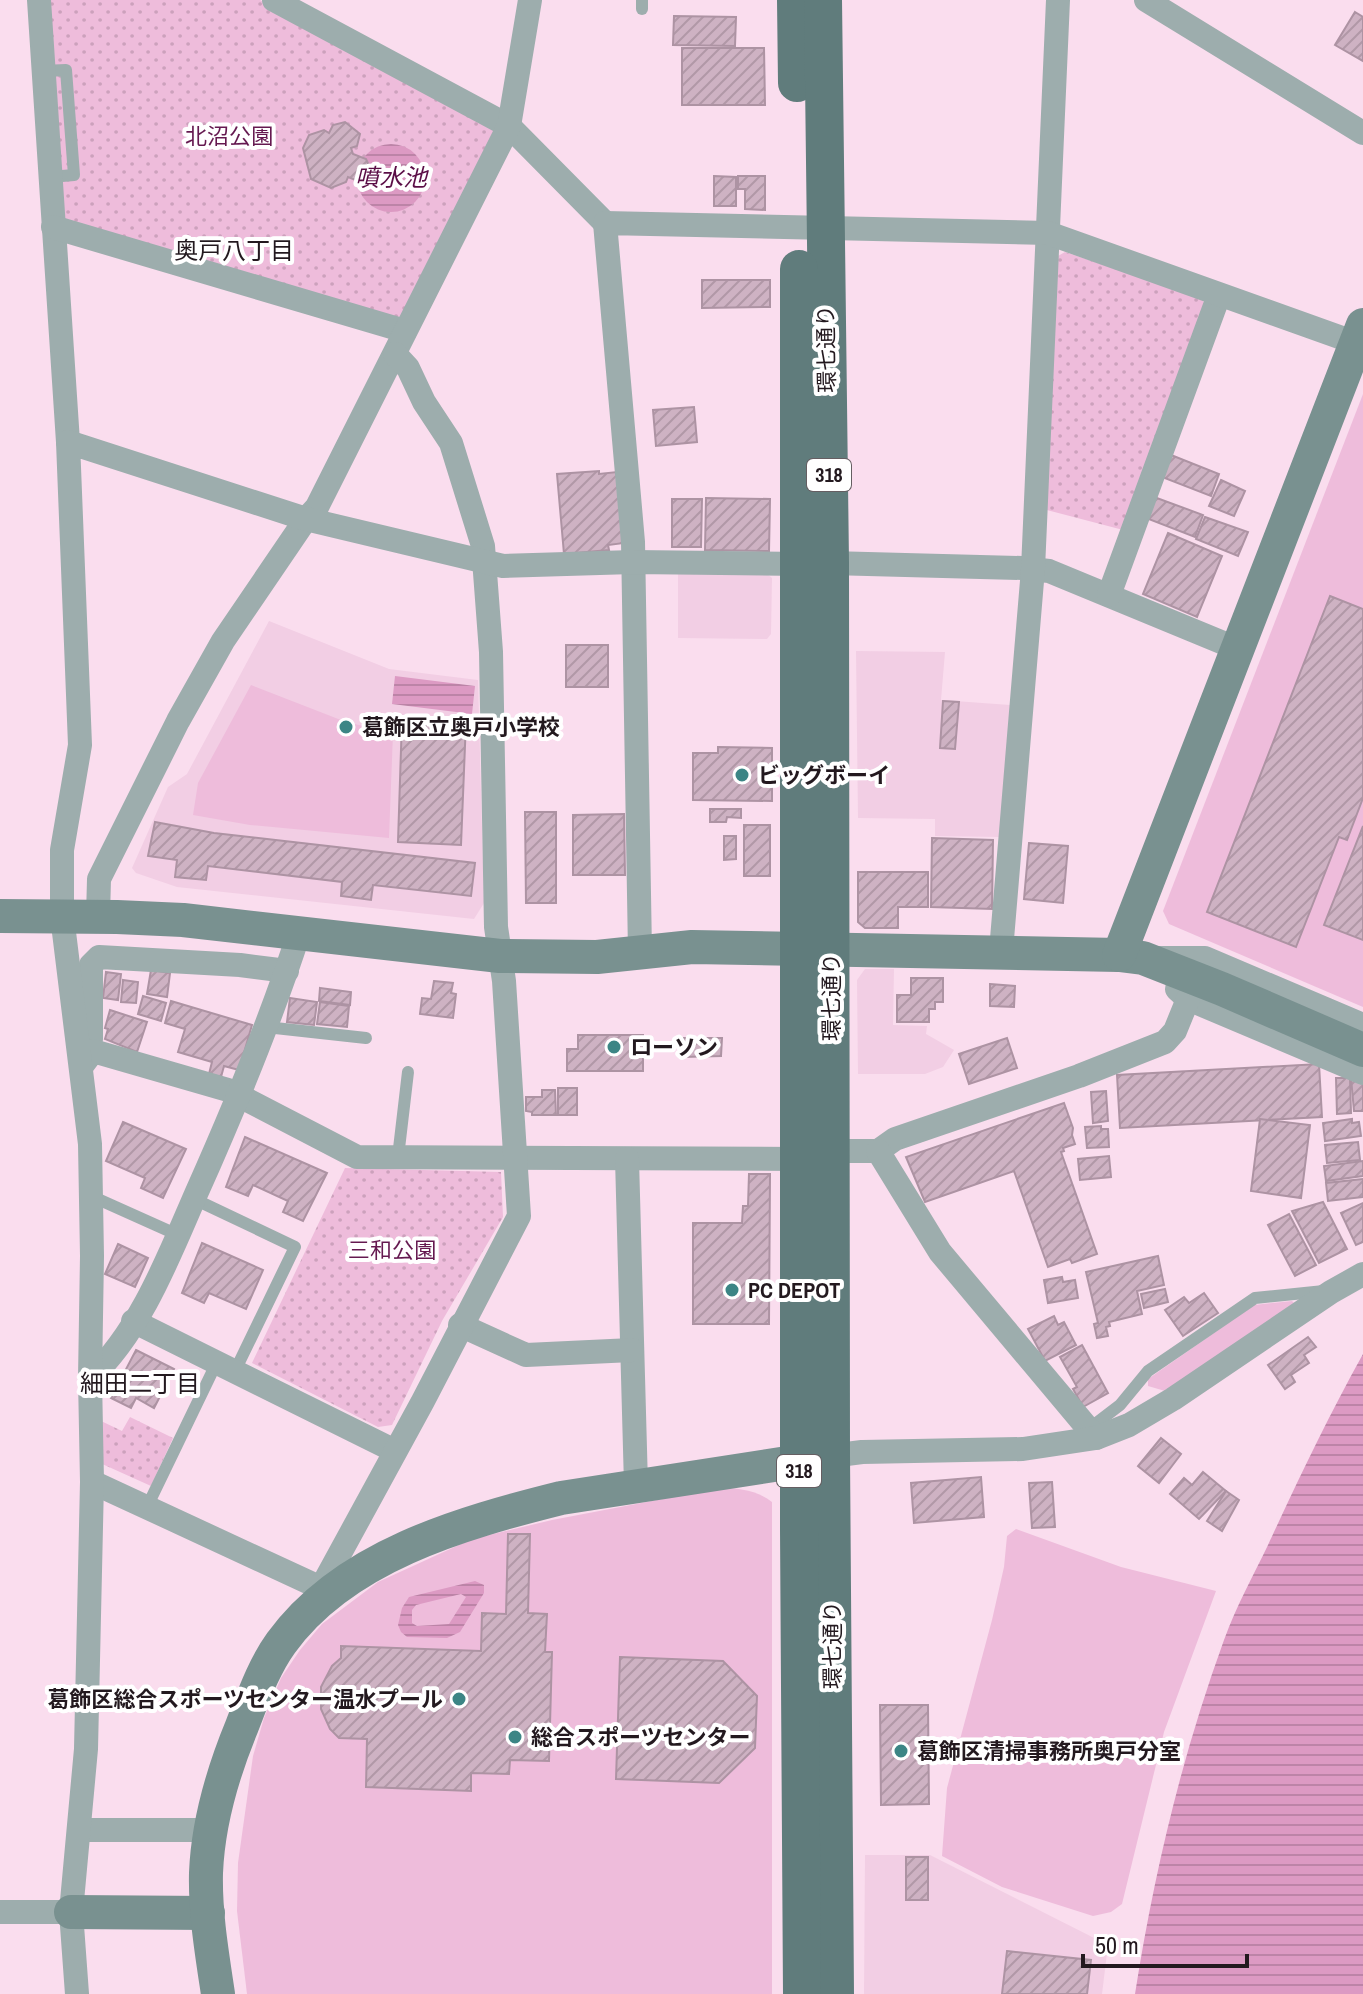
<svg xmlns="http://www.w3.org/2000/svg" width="1363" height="1994" font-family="'Archivo Narrow','Noto Sans JP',sans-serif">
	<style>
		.built { fill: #f2cee4 }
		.grass { fill: #eebcdb }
		.park { fill: url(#park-dots) }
		.water { fill: url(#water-rules); fill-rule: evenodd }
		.building { fill: url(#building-hatch); stroke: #ad93a3; stroke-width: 2 }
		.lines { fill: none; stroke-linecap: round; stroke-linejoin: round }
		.lane { stroke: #9dadad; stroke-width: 12 }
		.street { stroke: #9dadad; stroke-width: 24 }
		.secondary { stroke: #799190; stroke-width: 34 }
		.primary { stroke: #607c7c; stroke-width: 38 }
		.poi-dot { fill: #3c8585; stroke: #fff; stroke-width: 3 }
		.labels { text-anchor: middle; stroke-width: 8; stroke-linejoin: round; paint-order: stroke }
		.shield { fill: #fff; stroke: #655e62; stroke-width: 2 }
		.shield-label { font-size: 20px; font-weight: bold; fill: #23191f }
		.park-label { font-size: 22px; fill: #651950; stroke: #fff }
		.street-label { font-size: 22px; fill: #23191f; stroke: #fff }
		.poi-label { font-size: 22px; font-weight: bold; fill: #23191f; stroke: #fff; text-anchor: start }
		.water-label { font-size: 24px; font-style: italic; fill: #5a0d46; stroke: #fff }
		.neighbourhood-label { font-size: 24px; fill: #23191f; stroke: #fff }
	</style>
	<defs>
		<pattern id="park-dots" width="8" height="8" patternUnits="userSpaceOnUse" patternTransform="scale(2)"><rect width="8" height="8" fill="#eebcdb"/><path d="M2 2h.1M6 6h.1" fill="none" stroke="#cca1bc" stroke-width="1.8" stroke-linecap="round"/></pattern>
		<pattern id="water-rules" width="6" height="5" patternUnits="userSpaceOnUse" patternTransform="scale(2)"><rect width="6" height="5" fill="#dc9ac3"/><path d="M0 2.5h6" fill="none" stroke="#bc84a7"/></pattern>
		<pattern id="building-hatch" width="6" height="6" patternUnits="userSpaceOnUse" patternTransform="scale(2)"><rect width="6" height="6" fill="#ceb2c3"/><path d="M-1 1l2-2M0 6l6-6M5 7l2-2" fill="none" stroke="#b198a7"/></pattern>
	</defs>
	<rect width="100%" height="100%" fill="#faddee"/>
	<!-- built -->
	<g class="built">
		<polygon points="678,573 767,574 772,578 771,634 767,639 678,638"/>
		<polygon points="269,621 389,669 478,680 484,903 474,919 177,887 136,873 132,868 168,787 187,774"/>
		<polygon points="856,651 945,652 941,700 1010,705 1000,837 935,836 935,819 858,818"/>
		<polygon points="865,969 894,969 893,1025 927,1026 926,1034 954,1050 943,1067 925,1074 858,1074 857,980"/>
		<polygon points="865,1855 930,1855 1108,1945 1102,1994 864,1994"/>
	</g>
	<!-- grass -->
	<g class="grass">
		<polygon points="1363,394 1363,1007 1169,924 1163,911"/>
		<polygon points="251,685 346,722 393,733 389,838 250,825 193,815 198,783"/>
		<polygon points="1292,1301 1296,1305 1165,1391 1148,1386 1148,1379 1254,1305"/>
		<path d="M720,1488C739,1488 756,1490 772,1502V1994H247L237,1911L238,1863L253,1756L264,1718L281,1678L300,1650L322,1624L378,1582L472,1539L552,1520Z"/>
		<polygon points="1016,1529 1121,1567 1216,1591 1164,1732 1122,1904 1111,1912 1093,1916 1002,1887 942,1856 947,1788 992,1620 1004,1567 1007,1536"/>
	</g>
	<!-- park -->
	<g class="park">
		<polygon points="42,0 260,0 500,126 402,327 57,225"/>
		<polygon points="1065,252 1202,298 1206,308 1127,531 1043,509 1058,256"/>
		<polygon points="345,1168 501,1172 503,1217 442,1321 392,1425 378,1427 252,1363"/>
		<polygon points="130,1417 173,1438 151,1486 100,1463 99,1420 122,1431"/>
	</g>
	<!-- water -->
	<g class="water">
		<circle cx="391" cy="178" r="34"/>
		<polygon points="395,676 475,686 472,714 392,704"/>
		<path d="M1363,1354V1994H1135C1154,1873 1182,1755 1224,1640C1236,1607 1253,1576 1268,1545C1298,1480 1328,1417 1363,1354Z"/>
		<path d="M475,1581L484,1585V1593L460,1632L447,1638L407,1637L401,1632L398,1625L402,1608L409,1597ZM461,1594L466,1597L449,1624L417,1626L412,1623V1610L416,1605Z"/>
	</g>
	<!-- building -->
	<g class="building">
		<polygon points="1355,12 1363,17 1363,61 1335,45"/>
		<polygon points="674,16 736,17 735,46 673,45"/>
		<polygon points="682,48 764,48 765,105 682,105"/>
		<polygon points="345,122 360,134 357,146 351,148 353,154 366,159 372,172 361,182 348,177 346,182 331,188 311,179 303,148 309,135 324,130 329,133 333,125"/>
		<polygon points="714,176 736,177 736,206 714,206"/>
		<polygon points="738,176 765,176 765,210 745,209 745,189 738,189"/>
		<polygon points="702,280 770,280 770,307 702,308"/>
		<polygon points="694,407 697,442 656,446 653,410"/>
		<polygon points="1171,455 1219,474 1211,496 1162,477"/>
		<polygon points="599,471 599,474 617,472 624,543 608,545 609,550 564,554 557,474"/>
		<polygon points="1221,480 1245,491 1234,516 1209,506"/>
		<polygon points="1154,497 1203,515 1195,537 1146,518"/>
		<polygon points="706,498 770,499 769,551 705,550"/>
		<polygon points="672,499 702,499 701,547 672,547"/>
		<polygon points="1205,517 1248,532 1238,556 1196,539"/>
		<polygon points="1168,533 1222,556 1197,617 1143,594"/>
		<polygon points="1330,596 1363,609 1363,798 1347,840 1339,837 1296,947 1207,912"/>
		<rect x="566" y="645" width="42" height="42"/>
		<polygon points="943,701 959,702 955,749 940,748"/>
		<polygon points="402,719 466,721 461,845 398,842"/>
		<polygon points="718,747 772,748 772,801 693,800 693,753 718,753"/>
		<polygon points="710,809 741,809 741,818 727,817 726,822 710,822"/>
		<polygon points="525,812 556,812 556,903 526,903"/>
		<polygon points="624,814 625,875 573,875 573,815"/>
		<polygon points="155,822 214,833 475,863 471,896 373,885 371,900 341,896 342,882 208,866 206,880 175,877 177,860 148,856"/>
		<rect x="744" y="825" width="26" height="51"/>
		<polygon points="1363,826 1363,940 1324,925"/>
		<polygon points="724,836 736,836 736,859 724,860"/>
		<polygon points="932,838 993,840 992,909 931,907"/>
		<polygon points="1029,843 1068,846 1063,903 1024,899"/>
		<polygon points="858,872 928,872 928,907 898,907 898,928 865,928 858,922"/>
		<polygon points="151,970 170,973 167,997 147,994"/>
		<polygon points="106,972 121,974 118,1000 103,998"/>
		<polygon points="911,978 943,978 943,1002 935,1002 935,1009 929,1009 929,1022 897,1022 897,995 911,995"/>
		<polygon points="123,980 138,982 136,1003 121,1002"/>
		<polygon points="434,981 453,983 451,993 456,994 453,1018 420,1014 422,998 431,999"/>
		<polygon points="990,984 1015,986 1014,1007 990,1006"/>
		<polygon points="320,988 351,992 350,1005 319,1001"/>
		<polygon points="143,996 166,1003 161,1021 138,1014"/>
		<polygon points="290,998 317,1002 314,1025 287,1022"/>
		<polygon points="171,1001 252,1025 239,1070 224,1066 221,1077 209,1074 212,1062 178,1052 185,1029 165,1023"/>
		<polygon points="320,1002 349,1006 347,1027 317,1024"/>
		<polygon points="110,1010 147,1022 137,1052 105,1039 108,1029 105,1028"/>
		<polygon points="578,1035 643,1035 643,1071 567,1071 567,1049 578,1049"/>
		<polygon points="684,1038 722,1038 721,1056 684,1057"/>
		<polygon points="1007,1038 1017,1068 969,1084 959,1054"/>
		<polygon points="1319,1064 1322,1117 1120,1128 1117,1075"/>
		<polygon points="1336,1078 1350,1078 1351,1113 1337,1114"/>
		<polygon points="1351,1078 1363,1083 1363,1111 1354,1111"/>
		<rect x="558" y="1088" width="19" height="27"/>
		<polygon points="542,1090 555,1090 556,1115 532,1115 532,1112 526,1111 526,1097 542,1097"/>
		<polygon points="1106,1091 1108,1121 1093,1123 1091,1092"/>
		<polygon points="1064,1103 1073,1128 1072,1135 1075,1144 1063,1148 1064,1151 1061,1152 1097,1254 1072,1263 1070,1259 1048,1267 1014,1171 925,1202 906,1157"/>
		<polygon points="1260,1119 1310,1125 1301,1198 1251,1191"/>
		<polygon points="1352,1119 1352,1123 1359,1122 1361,1136 1325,1141 1323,1123"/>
		<polygon points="123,1122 186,1149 163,1198 141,1188 145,1178 106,1161"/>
		<polygon points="1101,1126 1101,1129 1108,1129 1109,1147 1087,1148 1085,1127"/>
		<polygon points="245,1137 327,1173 303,1221 283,1212 288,1201 253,1185 248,1196 226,1187"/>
		<polygon points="1358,1142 1360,1160 1327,1163 1325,1145"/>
		<polygon points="1109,1156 1111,1177 1080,1180 1078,1159"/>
		<polygon points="1363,1161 1363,1176 1326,1181 1324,1166"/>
		<polygon points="749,1174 770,1174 769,1324 693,1324 693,1223 742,1223 743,1206 748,1206"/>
		<polygon points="1363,1179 1363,1197 1328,1201 1326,1183"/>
		<polygon points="1323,1202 1347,1249 1319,1263 1292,1211"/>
		<polygon points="1363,1203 1363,1242 1356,1245 1341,1213"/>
		<polygon points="1289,1214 1316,1265 1295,1276 1268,1225"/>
		<polygon points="202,1243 263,1270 246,1309 209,1293 204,1303 182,1293"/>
		<polygon points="118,1244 148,1258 135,1287 105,1274"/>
		<polygon points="1158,1256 1164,1285 1137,1291 1142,1314 1109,1322 1110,1326 1106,1327 1108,1336 1097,1338 1094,1324 1098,1323 1086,1272"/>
		<polygon points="1062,1277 1063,1282 1075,1280 1078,1298 1048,1303 1044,1280"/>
		<polygon points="1165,1289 1168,1302 1144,1308 1141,1294"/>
		<polygon points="1204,1293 1218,1313 1183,1336 1165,1310 1184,1297 1189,1303"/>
		<polygon points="1054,1316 1058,1325 1064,1322 1076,1345 1045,1361 1028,1329"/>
		<polygon points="1308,1337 1316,1347 1304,1355 1309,1363 1291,1375 1295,1382 1285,1389 1268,1365"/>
		<polygon points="1082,1345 1108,1393 1083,1407 1073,1389 1077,1387 1060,1357"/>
		<polygon points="136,1350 174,1369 154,1408 136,1398 131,1408 111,1398"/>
		<polygon points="1161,1438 1181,1454 1159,1483 1138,1466"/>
		<polygon points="1203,1472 1226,1491 1199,1519 1170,1494 1184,1478 1192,1485"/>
		<polygon points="981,1477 984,1517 914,1523 911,1483"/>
		<polygon points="1052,1482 1055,1527 1032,1528 1029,1483"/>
		<polygon points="1226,1491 1239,1500 1222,1531 1207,1521"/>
		<polygon points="508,1534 530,1534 528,1613 547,1614 545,1652 552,1652 549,1761 510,1760 509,1774 471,1773 471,1791 366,1787 367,1739 339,1738 330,1729 321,1709 321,1687 332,1666 341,1658 341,1646 481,1651 482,1613 506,1614"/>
		<polygon points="620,1657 723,1661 757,1696 755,1748 719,1783 616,1779"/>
		<polygon points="880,1705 928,1705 929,1804 881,1805"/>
		<rect x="906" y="1857" width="22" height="43"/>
		<polygon points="1007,1951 1091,1960 1087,1994 1002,1994"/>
	</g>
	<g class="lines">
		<!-- lane -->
		<g class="lane">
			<polyline points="642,9 642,0"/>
			<polyline points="43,71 66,70 74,175 50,177"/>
			<polyline points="266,1027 366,1038"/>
			<polyline points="398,1157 408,1072"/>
			<polyline points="91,1196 178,1235"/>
			<polyline points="194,1199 295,1247 234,1373"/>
			<polyline points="1086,1431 1120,1405 1148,1371 1255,1298 1324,1291"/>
			<polyline points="147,1507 216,1364"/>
		</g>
		<!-- street -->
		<g class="street">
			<polyline points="39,0 68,442"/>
			<polyline points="274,0 509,126 605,223"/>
			<polyline points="1146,0 1363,133"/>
			<polyline points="53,227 405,331"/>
			<polyline points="830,563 1022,568 1049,571 1238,649"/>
			<polyline points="1109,595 1219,295"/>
			<polyline points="98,916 99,879 178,721 223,641 306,519 317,507 509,126 530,0"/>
			<polyline points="1001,951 1033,569 1058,0"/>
			<polyline points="640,952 633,542 605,223 1048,233 1356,343"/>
			<polyline points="1157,958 1205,958 1363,1025"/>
			<polyline points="1177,989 1188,999 1363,1073"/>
			<polyline points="91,1039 91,965 99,957 240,965 287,971"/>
			<polyline points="81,1067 93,1051 228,1090 357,1157 800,1159"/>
			<polyline points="830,1151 878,1151 895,1139 1079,1076 1165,1042 1175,1031 1188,999"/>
			<polyline points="878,1151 940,1252 1096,1438"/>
			<polyline points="627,1159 636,1485"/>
			<polyline points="133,1321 395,1451"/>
			<polyline points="460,1325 526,1355 632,1350"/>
			<path d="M90,1378C140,1332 169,1256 196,1194C234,1109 270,1022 299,933"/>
			<polyline points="831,1456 862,1452 1023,1449 1096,1438 1129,1425 1173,1399 1331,1292 1363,1274"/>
			<polyline points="92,1482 321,1588 327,1595"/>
			<polyline points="321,1588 423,1401 519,1216 504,981 496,927 491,652 483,546 451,443 424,402 408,368 395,354"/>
			<polyline points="80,1830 211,1830"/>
			<polyline points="0,1912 71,1912"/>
			<polyline points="77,1994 71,1912 86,1749 92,1482 90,1378 92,1256 90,1144 62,916 62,850 80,745 68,442 306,519 503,566 633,562 801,564"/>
		</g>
		<!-- secondary -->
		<g class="secondary">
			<polyline points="0,916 117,917 183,920 500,956 597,957 692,947 1119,955 1143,958 1222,989 1363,1050"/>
			<polyline points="1119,955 1363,325"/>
			<polyline points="71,1912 208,1913"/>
			<path d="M218,1994C212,1954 205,1913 206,1873C208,1822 223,1772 242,1726C253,1698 263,1668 281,1643C344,1556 461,1523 561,1498L826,1457"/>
		</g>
		<!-- primary -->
		<g class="primary">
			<polyline points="796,0 797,83"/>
			<polyline points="823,0 830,563 831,1456 835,1994"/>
			<polyline points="799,269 799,1530 802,1994"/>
		</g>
	</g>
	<!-- markers -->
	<g class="poi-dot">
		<circle cx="346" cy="727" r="8"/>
		<circle cx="742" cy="775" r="8"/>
		<circle cx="614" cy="1047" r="8"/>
		<circle cx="732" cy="1290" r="8"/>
		<circle cx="459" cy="1699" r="8"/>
		<circle cx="515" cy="1737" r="8"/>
		<circle cx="901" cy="1751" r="8"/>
	</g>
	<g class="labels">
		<!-- shield labels -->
		<g class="shield">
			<rect x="807" y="459" width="44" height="32" rx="6"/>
			<rect x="777" y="1455" width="44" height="32" rx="6"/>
		</g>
		<g class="shield-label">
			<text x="829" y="482">318</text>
			<text x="799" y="1478">318</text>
		</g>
		<!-- park labels -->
		<g class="park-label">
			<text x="229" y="144">北沼公園</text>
			<text x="392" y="1258">三和公園</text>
		</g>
		<!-- street labels -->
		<g class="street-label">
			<text transform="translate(826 349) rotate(-91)" y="8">環七通り</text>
			<text transform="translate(831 997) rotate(-90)" y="8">環七通り</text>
			<text transform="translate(832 1645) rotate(-90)" y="8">環七通り</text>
		</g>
		<!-- poi labels -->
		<g class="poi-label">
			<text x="362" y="735">葛飾区立奥戸小学校</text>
			<text x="758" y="783">ビッグボーイ</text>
			<text x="630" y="1055">ローソン</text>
			<text x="748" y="1298">PC DEPOT</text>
			<text x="443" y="1707" text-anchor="end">葛飾区総合スポーツセンター温水プール</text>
			<text x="531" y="1745">総合スポーツセンター</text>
			<text x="917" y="1759">葛飾区清掃事務所奥戸分室</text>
		</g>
		<!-- water labels -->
		<g class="water-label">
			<text x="391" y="186">噴水池</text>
		</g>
		<!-- neighbourhood labels -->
		<g class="neighbourhood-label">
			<text x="234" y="259">奥戸八丁目</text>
			<text x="140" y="1392">細田二丁目</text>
		</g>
	</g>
	<!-- scale -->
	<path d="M1083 1954v12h164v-12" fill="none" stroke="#23191f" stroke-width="4"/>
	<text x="1095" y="1954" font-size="24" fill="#23191f" stroke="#ffffff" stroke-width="6" paint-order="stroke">50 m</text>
</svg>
